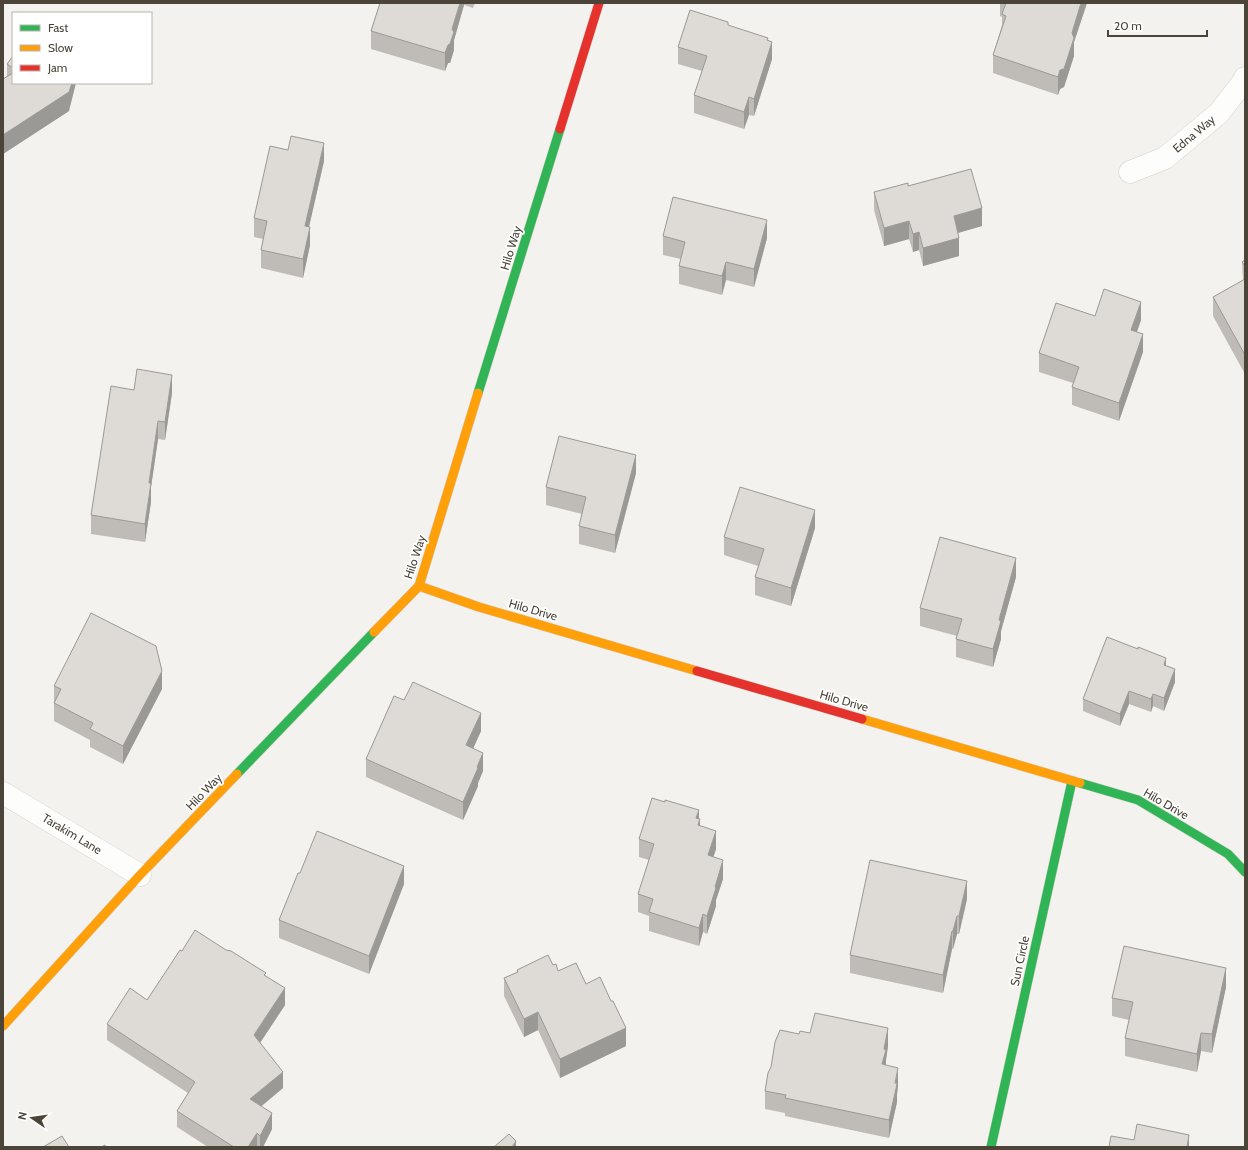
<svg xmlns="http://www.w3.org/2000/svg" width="1248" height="1150" font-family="Cabin,sans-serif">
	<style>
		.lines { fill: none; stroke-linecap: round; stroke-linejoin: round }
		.street-casing { stroke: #d2d0cb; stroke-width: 23 }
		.fast-casing { stroke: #d3cfc5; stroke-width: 10 }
		.slow-casing { stroke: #d3cfc5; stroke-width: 10 }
		.jam-casing { stroke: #d3cfc5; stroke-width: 10 }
		.street { stroke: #fdfdfc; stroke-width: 22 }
		.fast { stroke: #30b455; stroke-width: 9 }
		.slow { stroke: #ff9f0a; stroke-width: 9 }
		.jam { stroke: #e5322d; stroke-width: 9 }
		.wall { fill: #bfbcb8 }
		.shaded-wall { fill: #9b9996 }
		.building { fill: #dedbd6; stroke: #9b9996 }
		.labels { text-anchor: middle; stroke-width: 3.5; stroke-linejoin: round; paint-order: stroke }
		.street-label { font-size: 12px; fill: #4b4439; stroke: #fff }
	</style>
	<rect width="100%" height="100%" fill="#f4f2ee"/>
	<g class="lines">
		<!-- street casing -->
		<g class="street-casing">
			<g id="street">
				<polyline points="1130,172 1165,158 1219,113 1243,82 1245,78"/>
				<polyline points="3,793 140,875"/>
			</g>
		</g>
		<!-- fast casing -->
		<g class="fast-casing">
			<g id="fast">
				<polyline points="478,393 560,129"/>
				<polyline points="237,774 374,632"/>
				<polyline points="1080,783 1138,800 1228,854 1245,872"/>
				<polyline points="991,1147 1072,781"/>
			</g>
		</g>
		<!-- slow casing -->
		<g class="slow-casing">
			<g id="slow">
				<polyline points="419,586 479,607 697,671"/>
				<polyline points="374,632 419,586 478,393"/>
				<polyline points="862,719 1080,783"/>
				<polyline points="3,1026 140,875 237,774"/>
			</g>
		</g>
		<!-- jam casing -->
		<g class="jam-casing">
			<g id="jam">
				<polyline points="560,129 599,3"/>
				<polyline points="697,671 862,719"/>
			</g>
		</g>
		<!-- street -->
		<use href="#street" class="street"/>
		<!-- fast -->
		<use href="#fast" class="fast"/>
		<!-- slow -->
		<use href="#slow" class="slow"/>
		<!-- jam -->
		<use href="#jam" class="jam"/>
	</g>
	<!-- wall -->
	<g class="wall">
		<polygon points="380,3 475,3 473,8 464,5 454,40 454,50 450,63 448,63 445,71 371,49 371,31"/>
		<polygon points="1000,3 1087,3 1074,42 1074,56 1064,87 1060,89 1058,95 993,73 993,55 1002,25 1002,17 1000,16"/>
		<polygon points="728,25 768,40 772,59 754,116 749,115 744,129 694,113 694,95 702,71 678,64 678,47"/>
		<polygon points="13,56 13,83 69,111 3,154 3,79 7,77 7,64"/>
		<polygon points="324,161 309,227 310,245 303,278 261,268 261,250 263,239 254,237 254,218"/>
		<polygon points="908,186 982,226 958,233 959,256 923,266 919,250 913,252 909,239 884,246 874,210 874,192"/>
		<polygon points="663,236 767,238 754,287 726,280 722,295 679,284 679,266 681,259 663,255"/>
		<polygon points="1245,260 1245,374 1213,316 1213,297 1243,281 1242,262"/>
		<polygon points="1095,316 1141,320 1137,332 1143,352 1119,421 1072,405 1072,387 1073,383 1039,372 1039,353"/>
		<polygon points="172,393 165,440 158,439 151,487 151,502 145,542 91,534 91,515"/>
		<polygon points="636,473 615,553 579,544 579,526 582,514 546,505 546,487"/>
		<polygon points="815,528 791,606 755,595 755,577 758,566 724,555 724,537"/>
		<polygon points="1016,577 1001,631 1001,639 993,667 956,657 956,639 957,636 920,626 920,608"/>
		<polygon points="1166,666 1175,682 1164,711 1153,706 1151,712 1129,704 1120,726 1083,711 1083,699"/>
		<polygon points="54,686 162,689 123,764 90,747 90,740 54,721"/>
		<polygon points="404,700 481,731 473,749 483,771 478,783 478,786 463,820 366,777 366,759"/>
		<polygon points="699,819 700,826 716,849 713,857 723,879 716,900 716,906 707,934 703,932 699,946 649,931 649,916 638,912 638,894 649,860 639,857 639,839"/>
		<polygon points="300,873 404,884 369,974 279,938 279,920"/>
		<polygon points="967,899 959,934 957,934 953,949 952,949 943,993 850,973 850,955"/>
		<polygon points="226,950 266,976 285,1005 260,1043 283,1088 261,1106 272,1129 263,1147 208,1147 177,1127 177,1111 188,1093 107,1040 107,1024 147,1000 182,951"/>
		<polygon points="553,965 558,971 586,984 611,1001 626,1046 560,1078 538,1030 524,1037 504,996 504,978 517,972 517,970"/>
		<polygon points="1226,987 1212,1053 1201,1051 1197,1072 1125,1056 1125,1038 1129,1020 1112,1016 1112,998"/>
		<polygon points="810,1033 888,1046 886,1060 886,1065 898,1086 897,1094 897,1102 889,1138 785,1116 785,1113 765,1109 765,1091 771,1067 799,1034"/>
	</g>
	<!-- shaded-wall -->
	<g class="shaded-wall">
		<polygon points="460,3 464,3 464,5 454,40 454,50 450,63 448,63 445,71 445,53"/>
		<polygon points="1081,3 1087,3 1074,42 1074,56 1064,87 1060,89 1058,95 1058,77"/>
		<polygon points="768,38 768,53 772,42 772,59 754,116 754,99"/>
		<polygon points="72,83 76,83 69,111 3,154 3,135"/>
		<polygon points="749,97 749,115 744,129 744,112"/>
		<polygon points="324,143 324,161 305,244 305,226"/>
		<polygon points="982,208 982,226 954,234 954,216"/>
		<polygon points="767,220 767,238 754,287 754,269"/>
		<polygon points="909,221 909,239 884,246 884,228"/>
		<polygon points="310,227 310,245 303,278 303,259"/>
		<polygon points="919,232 919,250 913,252 913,234"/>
		<polygon points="959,238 959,256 923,266 923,248"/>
		<polygon points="726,262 726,280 722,295 722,276"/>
		<polygon points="1141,302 1141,320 1131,348 1131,330"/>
		<polygon points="1143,334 1143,352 1119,421 1119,403"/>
		<polygon points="172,375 172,393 165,440 165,422"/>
		<polygon points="158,421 158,439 151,487 151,502 145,542 145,524 149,483"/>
		<polygon points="636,455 636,473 615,553 615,535"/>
		<polygon points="815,510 815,528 791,606 791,588"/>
		<polygon points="1016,558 1016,577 1001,631 1001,639 993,667 993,649 999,620"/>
		<polygon points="1166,658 1166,671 1164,665"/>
		<polygon points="1175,669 1175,682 1164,711 1164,698"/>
		<polygon points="162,671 162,689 123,764 123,746"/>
		<polygon points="1129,691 1129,704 1120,726 1120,714"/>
		<polygon points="1153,694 1153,706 1151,712 1151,699"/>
		<polygon points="481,713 481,731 466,764 466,745"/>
		<polygon points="483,753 483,771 478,783 478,786 463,820 463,802"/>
		<polygon points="699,810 699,822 700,819 700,837 696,818"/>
		<polygon points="716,831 716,849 708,874 708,855"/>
		<polygon points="723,860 723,879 716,900 716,906 707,934 707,916 715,887"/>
		<polygon points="404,866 404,884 369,974 369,956"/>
		<polygon points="967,881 967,899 959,934 959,916"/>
		<polygon points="703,914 703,932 699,946 699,928"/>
		<polygon points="957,916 957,934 953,949 953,931"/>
		<polygon points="952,931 952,949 943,993 943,975"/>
		<polygon points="1226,968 1226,987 1212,1053 1212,1034"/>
		<polygon points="285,988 285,1005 254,1052 254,1035"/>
		<polygon points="538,1012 538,1030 524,1037 524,1019"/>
		<polygon points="626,1028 626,1046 560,1078 560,1059"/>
		<polygon points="888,1028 888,1046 886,1060 886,1068 882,1064 884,1049"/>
		<polygon points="1201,1033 1201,1051 1197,1072 1197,1054"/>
		<polygon points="898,1068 898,1086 897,1094 897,1102 889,1138 889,1120"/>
		<polygon points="283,1072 283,1088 250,1116 250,1099"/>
		<polygon points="272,1113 272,1129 263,1147 260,1147 260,1136"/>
		<polygon points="257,1133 257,1147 248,1147"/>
		<polygon points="1189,1135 1189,1147 1187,1147"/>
		<polygon points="516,1141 516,1147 512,1147"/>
	</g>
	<!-- building -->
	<g class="building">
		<polygon points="380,3 460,3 452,29 454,32 450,44 448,45 445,53 371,31"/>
		<polygon points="1006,3 1081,3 1072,33 1074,38 1064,69 1060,70 1058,77 993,55 1006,16 1002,14"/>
		<polygon points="690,10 728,22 728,25 768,38 767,40 772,42 754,99 749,97 744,112 694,95 707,56 678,47"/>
		<polygon points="13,56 13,68 7,64"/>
		<polygon points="13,73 13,83 72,83 69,92 3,135 3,79"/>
		<polygon points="291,136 324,143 305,226 310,227 303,259 261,250 267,221 254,218 270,146 288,150"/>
		<polygon points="971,169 982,208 954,216 959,238 923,248 919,232 913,234 909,221 884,228 874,192 908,183 908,186"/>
		<polygon points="673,197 767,220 754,269 726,262 722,276 679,266 685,242 663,236"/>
		<polygon points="1245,260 1245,266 1242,262"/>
		<polygon points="1245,279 1245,355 1213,297"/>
		<polygon points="1104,289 1141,302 1131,330 1143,334 1119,403 1072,387 1079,367 1039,353 1056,303 1095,316"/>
		<polygon points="137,369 172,375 165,422 158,421 149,483 151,483 145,524 91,515 111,386 134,390"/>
		<polygon points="559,436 636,455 615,535 579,526 586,497 546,487"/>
		<polygon points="740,487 815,510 791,588 755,577 764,549 724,537"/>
		<polygon points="940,537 1016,558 999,620 1001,621 993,649 956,639 962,619 920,608"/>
		<polygon points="91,613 156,646 162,671 123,746 90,729 93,723 54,703 61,689 54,686"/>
		<polygon points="1107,637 1138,649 1138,647 1166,658 1164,665 1175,669 1164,698 1153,694 1151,699 1129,691 1120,714 1083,699"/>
		<polygon points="413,682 481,713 466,745 483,753 477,767 478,768 463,802 366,759 394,696 404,700"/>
		<polygon points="652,798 665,802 665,800 699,810 696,818 700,819 698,825 716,831 708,855 723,860 715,887 716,888 707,916 703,914 699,928 649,912 653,899 638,894 654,844 639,839"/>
		<polygon points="317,831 404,866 369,956 279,920 298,873 300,873"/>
		<polygon points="870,860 967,881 959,916 957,916 953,931 952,931 943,975 850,955"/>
		<polygon points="195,930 226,950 231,951 266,973 264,975 285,988 254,1035 283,1072 250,1099 272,1113 260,1136 257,1133 248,1147 234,1147 177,1111 195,1082 107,1024 130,988 147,1000 180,950 182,951"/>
		<polygon points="1124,946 1226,968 1212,1034 1201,1033 1197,1054 1125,1038 1133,1002 1112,998"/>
		<polygon points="548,955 553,965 556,964 558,971 576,963 586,984 600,977 611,1001 613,1001 626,1028 560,1059 538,1012 524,1019 504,978 518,972 517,970"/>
		<polygon points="815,1013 888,1028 884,1049 886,1050 882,1064 898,1068 895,1083 897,1084 889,1120 785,1098 786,1095 765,1091 768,1073 771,1067 775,1042 780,1030 799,1034 800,1031 810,1033"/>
		<polygon points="1137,1124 1189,1135 1187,1147 1109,1147 1111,1136 1134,1140"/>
		<polygon points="509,1134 516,1141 512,1147 494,1147"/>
		<polygon points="62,1136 69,1147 43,1147"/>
		<polygon points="105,1145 106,1147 101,1147"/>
	</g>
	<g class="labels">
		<!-- street labels -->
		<g class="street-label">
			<text transform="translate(1194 134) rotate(-40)" y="4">Edna Way</text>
			<text transform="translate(511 248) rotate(-73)" y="4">Hilo Way</text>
			<text transform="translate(415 557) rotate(-72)" y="4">Hilo Way</text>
			<text transform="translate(533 610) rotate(16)" y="4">Hilo Drive</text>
			<text transform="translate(844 701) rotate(16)" y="4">Hilo Drive</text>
			<text transform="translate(204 792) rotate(-46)" y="4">Hilo Way</text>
			<text transform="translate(1166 804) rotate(30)" y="4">Hilo Drive</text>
			<text transform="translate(72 834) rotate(31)" y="4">Tarakim Lane</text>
			<text transform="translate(1020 961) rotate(-78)" y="4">Sun Circle</text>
		</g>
	</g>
	<!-- border -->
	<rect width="1248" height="1150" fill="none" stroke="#4b4439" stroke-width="8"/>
	<!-- legend -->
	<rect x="12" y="12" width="140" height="72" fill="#ffffff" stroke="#b7b4b0"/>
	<rect x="20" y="25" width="20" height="6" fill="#30b455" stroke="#b7b4b0"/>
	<text x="48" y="32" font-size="12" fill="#4b4439">Fast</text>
	<rect x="20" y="45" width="20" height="6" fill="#ff9f0a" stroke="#b7b4b0"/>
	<text x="48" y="52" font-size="12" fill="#4b4439">Slow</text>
	<rect x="20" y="65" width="20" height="6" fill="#e5322d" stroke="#b7b4b0"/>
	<text x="48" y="72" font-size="12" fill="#4b4439">Jam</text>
	<!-- north arrow -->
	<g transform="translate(32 1118) rotate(283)" stroke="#ffffff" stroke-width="3" paint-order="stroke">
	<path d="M0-3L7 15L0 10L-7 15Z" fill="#4b4439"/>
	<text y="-6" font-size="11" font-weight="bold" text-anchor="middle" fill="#4b4439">N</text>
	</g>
	<!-- scale -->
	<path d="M1108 30v6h99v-6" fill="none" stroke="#4b4439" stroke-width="2"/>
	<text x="1114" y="30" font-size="12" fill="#4b4439" stroke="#ffffff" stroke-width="3" paint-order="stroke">20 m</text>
</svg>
